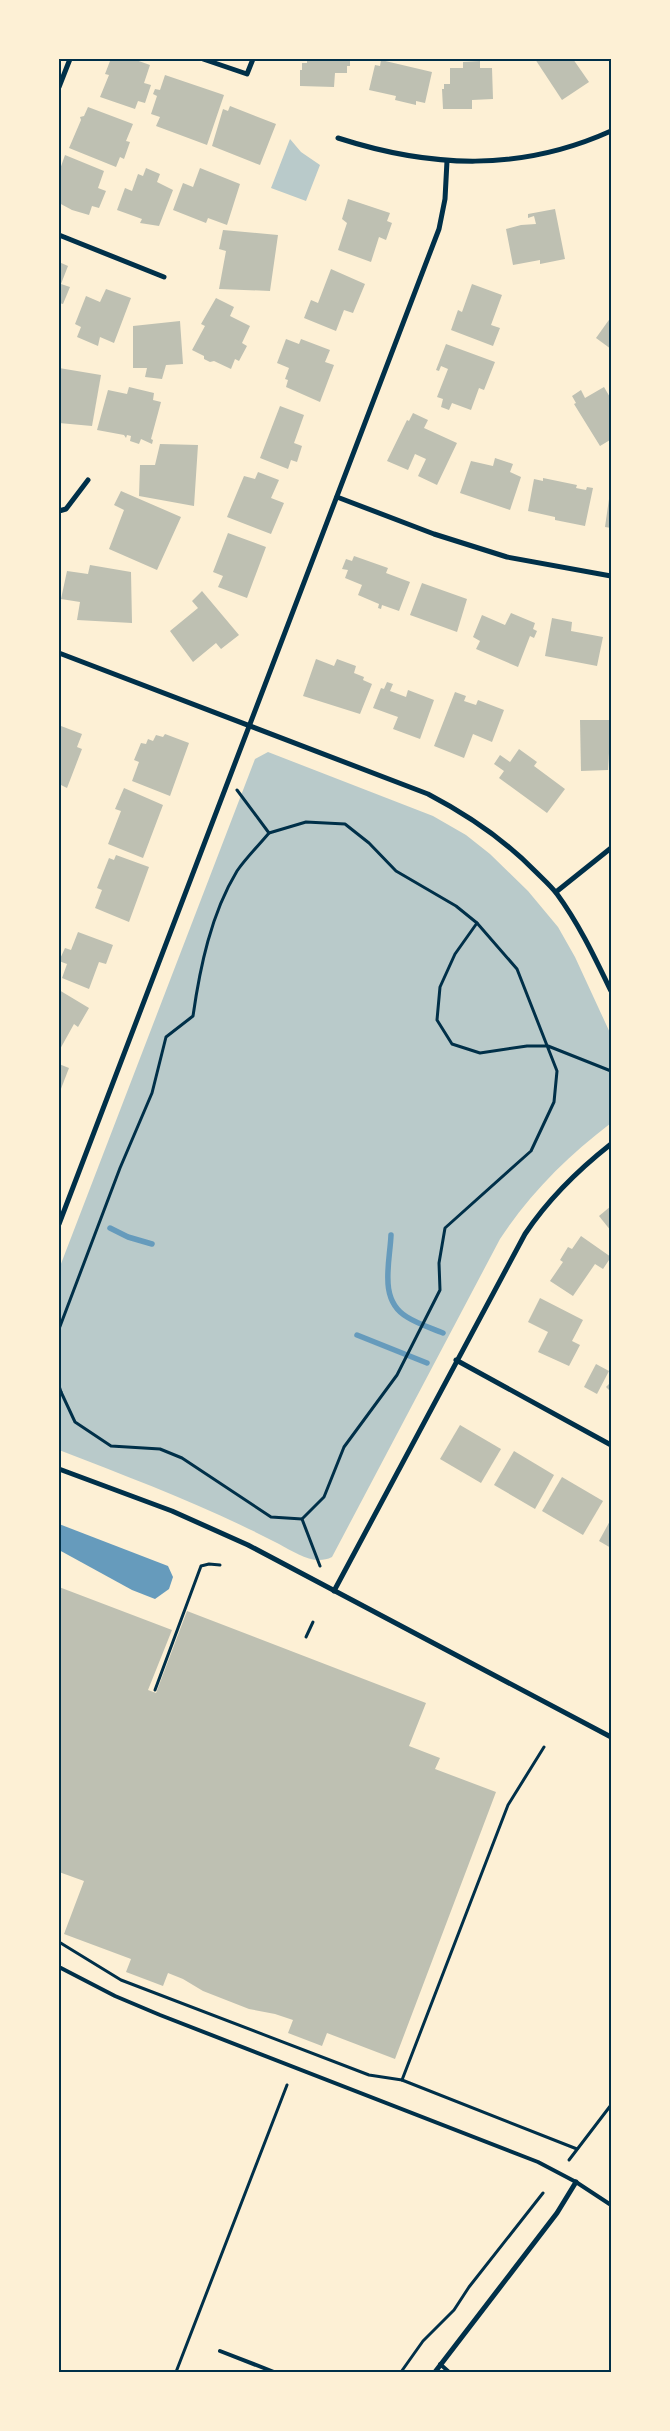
<svg xmlns="http://www.w3.org/2000/svg" width="670" height="2431" font-family="'Work Sans',sans-serif">
	<style>
		.green { fill: #b9caca }
		.water { fill: #669bbc }
		.lines { fill: none; stroke-linecap: round; stroke-linejoin: round }
		.stream { stroke: #669bbc; stroke-width: 5.5 }
		.building { fill: #bec0b2 }
		.path { stroke: #003049; stroke-width: 3 }
		.service { stroke: #003049; stroke-width: 4 }
		.minor { stroke: #003049; stroke-width: 5 }
		.neatline { fill: none; stroke: #003049; stroke-width: 2 }
	</style>
	<rect width="100%" height="100%" fill="#fdf0d5"/>
	<!-- green -->
	<g class="green">
		<polygon points="290,139 301,152 320,165 306,201 271,188"/>
		<path d="M268,752L433,816L466,835L490,854L528,891L558,927L575,957L611,1035V1123C567,1157 531,1192 500,1239L332,1557C314,1566 296,1553 279,1544C208,1507 134,1479 59,1450V1269L255,759Z"/>
	</g>
	<!-- water -->
	<polygon class="water" points="59,1524 168,1566 173,1577 169,1589 155,1599 132,1590 59,1550"/>
	<g class="lines">
		<!-- stream -->
		<g class="stream">
			<polyline points="110,1228 128,1237 152,1244"/>
			<path d="M391,1235C390,1262 378,1300 407,1317C418,1324 431,1328 443,1333"/>
			<polyline points="357,1335 427,1363"/>
		</g>
	</g>
	<!-- building -->
	<g class="building">
		<polygon points="105,59 133,59 150,65 144,83 151,85 145,103 138,101 135,109 100,97 109,75 105,74 110,61"/>
		<polygon points="307,59 350,59 350,66 347,66 347,73 335,73 334,87 300,86 300,70 302,70 302,63 307,63"/>
		<polygon points="535,59 573,59 589,82 562,100"/>
		<polygon points="381,60 432,72 425,103 416,101 416,105 395,100 396,96 369,90 375,65 380,66"/>
		<polygon points="480,61 480,68 492,68 493,99 472,100 472,109 443,109 442,89 444,89 444,84 450,84 450,68 463,68 463,62"/>
		<polygon points="165,75 224,95 207,145 156,126 160,117 151,114 157,96 153,94 155,89 160,90"/>
		<polygon points="230,106 276,124 260,165 212,146 223,109 228,111"/>
		<polygon points="88,107 133,124 126,141 130,142 124,159 120,157 116,167 69,148 81,120 80,117 84,116"/>
		<polygon points="65,155 104,171 98,188 106,191 99,208 92,206 89,215 72,210 59,203 59,172"/>
		<polygon points="146,168 160,174 157,182 173,190 159,226 140,223 142,219 117,210 125,188 132,191 138,174 143,176"/>
		<polygon points="200,168 240,184 227,225 208,218 206,223 173,210 183,183 193,187"/>
		<polygon points="348,199 390,213 387,221 392,223 386,240 379,237 371,262 338,250 347,223 342,219"/>
		<polygon points="555,209 565,259 540,264 540,260 513,265 506,229 521,225 536,224 534,216 528,218 528,214"/>
		<polygon points="223,230 278,235 270,291 219,289 226,251 219,249"/>
		<polygon points="59,262 68,266 61,284 70,287 63,304 59,303"/>
		<polygon points="331,269 365,284 353,313 344,310 336,331 304,318 311,300 318,303"/>
		<polygon points="472,284 502,295 491,325 500,328 493,346 451,330 458,310 462,312"/>
		<polygon points="106,289 131,298 114,343 100,337 98,346 77,337 81,327 75,324 86,296 100,302"/>
		<polygon points="216,298 234,307 230,316 250,326 242,343 247,346 239,361 235,359 231,369 214,361 210,362 204,359 204,356 192,350 205,326 201,324"/>
		<polygon points="611,317 611,349 596,338"/>
		<polygon points="180,321 183,364 166,365 162,379 145,377 147,368 133,368 133,326"/>
		<polygon points="286,339 299,344 301,339 330,350 325,362 334,365 320,402 286,387 288,380 285,379 289,368 277,363"/>
		<polygon points="446,344 495,362 484,390 479,388 471,410 452,403 449,410 441,407 443,399 437,397 448,369 441,366 439,371 436,370"/>
		<polygon points="59,368 101,375 92,426 59,423"/>
		<polygon points="129,387 154,393 153,400 161,402 151,439 153,440 152,444 141,439 139,444 130,441 131,436 127,435 126,438 124,435 97,430 108,390 127,394"/>
		<polygon points="604,387 611,399 611,442 610,440 600,446 574,404 576,403 572,396 581,390 585,398"/>
		<polygon points="280,406 304,415 294,443 302,446 297,462 291,460 288,469 260,458"/>
		<polygon points="413,413 428,420 424,428 457,443 437,485 418,476 426,459 415,454 408,470 387,461 407,420 409,421"/>
		<polygon points="160,444 198,445 194,506 139,496 140,465 155,465"/>
		<polygon points="495,458 513,464 510,472 521,477 510,510 460,493 471,461 493,466"/>
		<polygon points="258,472 279,480 271,498 284,503 271,534 227,517 244,476 255,479"/>
		<polygon points="543,478 577,485 576,488 586,490 587,487 593,488 585,526 555,520 555,517 528,511 534,479 543,481"/>
		<polygon points="121,491 181,517 157,570 109,549 124,510 114,505"/>
		<polygon points="610,492 611,492 611,528 605,527"/>
		<polygon points="228,533 266,547 247,598 218,587 223,576 213,572"/>
		<polygon points="354,556 388,568 386,573 410,582 399,611 382,605 381,609 378,608 379,604 358,595 362,585 345,578 348,570 342,569 346,559 352,561"/>
		<polygon points="90,565 131,572 132,623 77,620 80,602 61,599 67,571 88,574"/>
		<polygon points="422,583 467,599 457,632 410,615"/>
		<polygon points="202,591 239,635 221,649 216,643 193,662 170,631 198,608 192,601"/>
		<polygon points="511,613 535,623 533,629 537,631 534,638 530,636 518,667 476,649 480,641 473,637 482,615 505,625"/>
		<polygon points="552,618 572,622 571,631 603,637 597,666 545,656"/>
		<polygon points="316,659 334,666 337,659 356,666 354,673 364,677 363,680 372,684 360,714 303,696"/>
		<polygon points="387,682 393,684 390,691 406,697 408,690 434,700 420,739 393,729 398,717 373,708 381,688 384,689"/>
		<polygon points="455,692 466,696 464,701 476,705 478,700 504,710 492,742 473,734 464,758 434,746"/>
		<polygon points="580,720 611,720 608,770 581,771"/>
		<polygon points="61,726 82,734 77,747 82,749 67,788 59,784 59,727"/>
		<polygon points="165,734 189,743 170,796 132,781 139,762 134,760 141,743 146,744 148,739 153,741 156,735 163,737"/>
		<polygon points="519,749 537,762 534,766 565,789 547,813 499,778 504,771 494,764 500,755 510,762"/>
		<polygon points="124,788 163,805 143,858 108,844 121,811 115,809"/>
		<polygon points="116,855 149,867 129,922 95,908 102,890 97,888 109,858 114,860"/>
		<polygon points="78,932 113,945 106,964 99,962 89,989 62,978 67,964 59,961 65,948 71,950"/>
		<polygon points="59,990 89,1008 78,1027 74,1024 59,1051"/>
		<polygon points="59,1064 69,1068 59,1094"/>
		<polygon points="611,1206 611,1231 599,1216"/>
		<polygon points="581,1236 611,1257 603,1269 595,1264 573,1296 550,1281 563,1262 560,1260 568,1247 572,1249"/>
		<polygon points="540,1298 583,1320 572,1341 580,1345 569,1366 538,1352 548,1332 528,1322"/>
		<polygon points="596,1364 609,1371 597,1394 584,1387"/>
		<polygon points="611,1382 611,1392 606,1387"/>
		<polygon points="460,1425 501,1449 481,1483 440,1459"/>
		<polygon points="514,1451 554,1475 535,1509 494,1485"/>
		<polygon points="562,1477 603,1501 583,1535 542,1511"/>
		<polygon points="611,1519 611,1548 599,1541"/>
		<polygon points="59,1587 172,1630 148,1690 156,1693 187,1611 426,1703 409,1746 440,1758 435,1769 496,1792 395,2059 327,2033 322,2046 288,2033 293,2020 275,2014 249,2009 203,1991 183,1979 168,1973 163,1986 126,1972 131,1959 64,1934 84,1881 59,1872"/>
	</g>
	<g class="lines">
		<!-- path -->
		<g class="path">
			<polyline points="269,833 306,822 345,824 369,843 396,871 456,906 477,923"/>
			<path d="M59,1329L120,1168L152,1093L166,1037L193,1016C200,967 211,914 237,871C246,858 259,845 269,833L237,790"/>
			<polyline points="59,1386 61,1392"/>
			<polyline points="59,1393 61,1392 75,1422 111,1446 160,1449 182,1458 271,1517 302,1519"/>
			<polyline points="320,1566 302,1519 324,1497 344,1447 397,1375 440,1290 439,1263 445,1228 531,1151 554,1102 557,1071 517,969 477,923 455,954 440,987 437,1020 452,1044 480,1053 527,1046 548,1046 611,1071"/>
			<polyline points="306,1637 313,1622"/>
			<polyline points="155,1690 201,1566 209,1564 220,1565"/>
			<polyline points="59,1942 121,1980 369,2075 402,2080 577,2149"/>
			<polyline points="402,2080 508,1805 544,1747"/>
			<polyline points="569,2160 611,2105"/>
			<polyline points="176,2372 287,2085"/>
			<polyline points="401,2372 423,2341 454,2310 469,2287 543,2193"/>
		</g>
		<!-- service -->
		<g class="service">
			<polyline points="59,1967 115,1996 160,2015 538,2162 576,2182 611,2205"/>
			<polyline points="220,2351 274,2372"/>
			<polyline points="440,2364 449,2372"/>
		</g>
		<!-- minor -->
		<g class="minor">
			<polyline points="203,59 247,74 253,59"/>
			<polyline points="59,87 70,59"/>
			<path d="M338,138C431,168 520,172 611,131"/>
			<polyline points="59,235 164,277"/>
			<polyline points="337,497 434,534 507,557 611,576"/>
			<polyline points="59,511 66,509 88,480"/>
			<path d="M59,653L428,794C468,815 504,839 536,872C543,879 551,886 557,894C579,924 595,958 611,991"/>
			<polyline points="556,892 611,848"/>
			<polyline points="59,1224 439,229 445,199 447,161"/>
			<polyline points="456,1360 611,1445"/>
			<polyline points="59,1469 172,1511 248,1545 611,1737"/>
			<path d="M334,1591L525,1234C549,1198 578,1170 611,1144"/>
			<polyline points="435,2372 557,2213 576,2182"/>
		</g>
	</g>
	<!-- border -->
	<rect width="670" height="2431" fill="none" stroke="#fdf0d5" stroke-width="120"/>
	<rect x="60" y="60" width="550" height="2311" class="neatline"/>
</svg>
